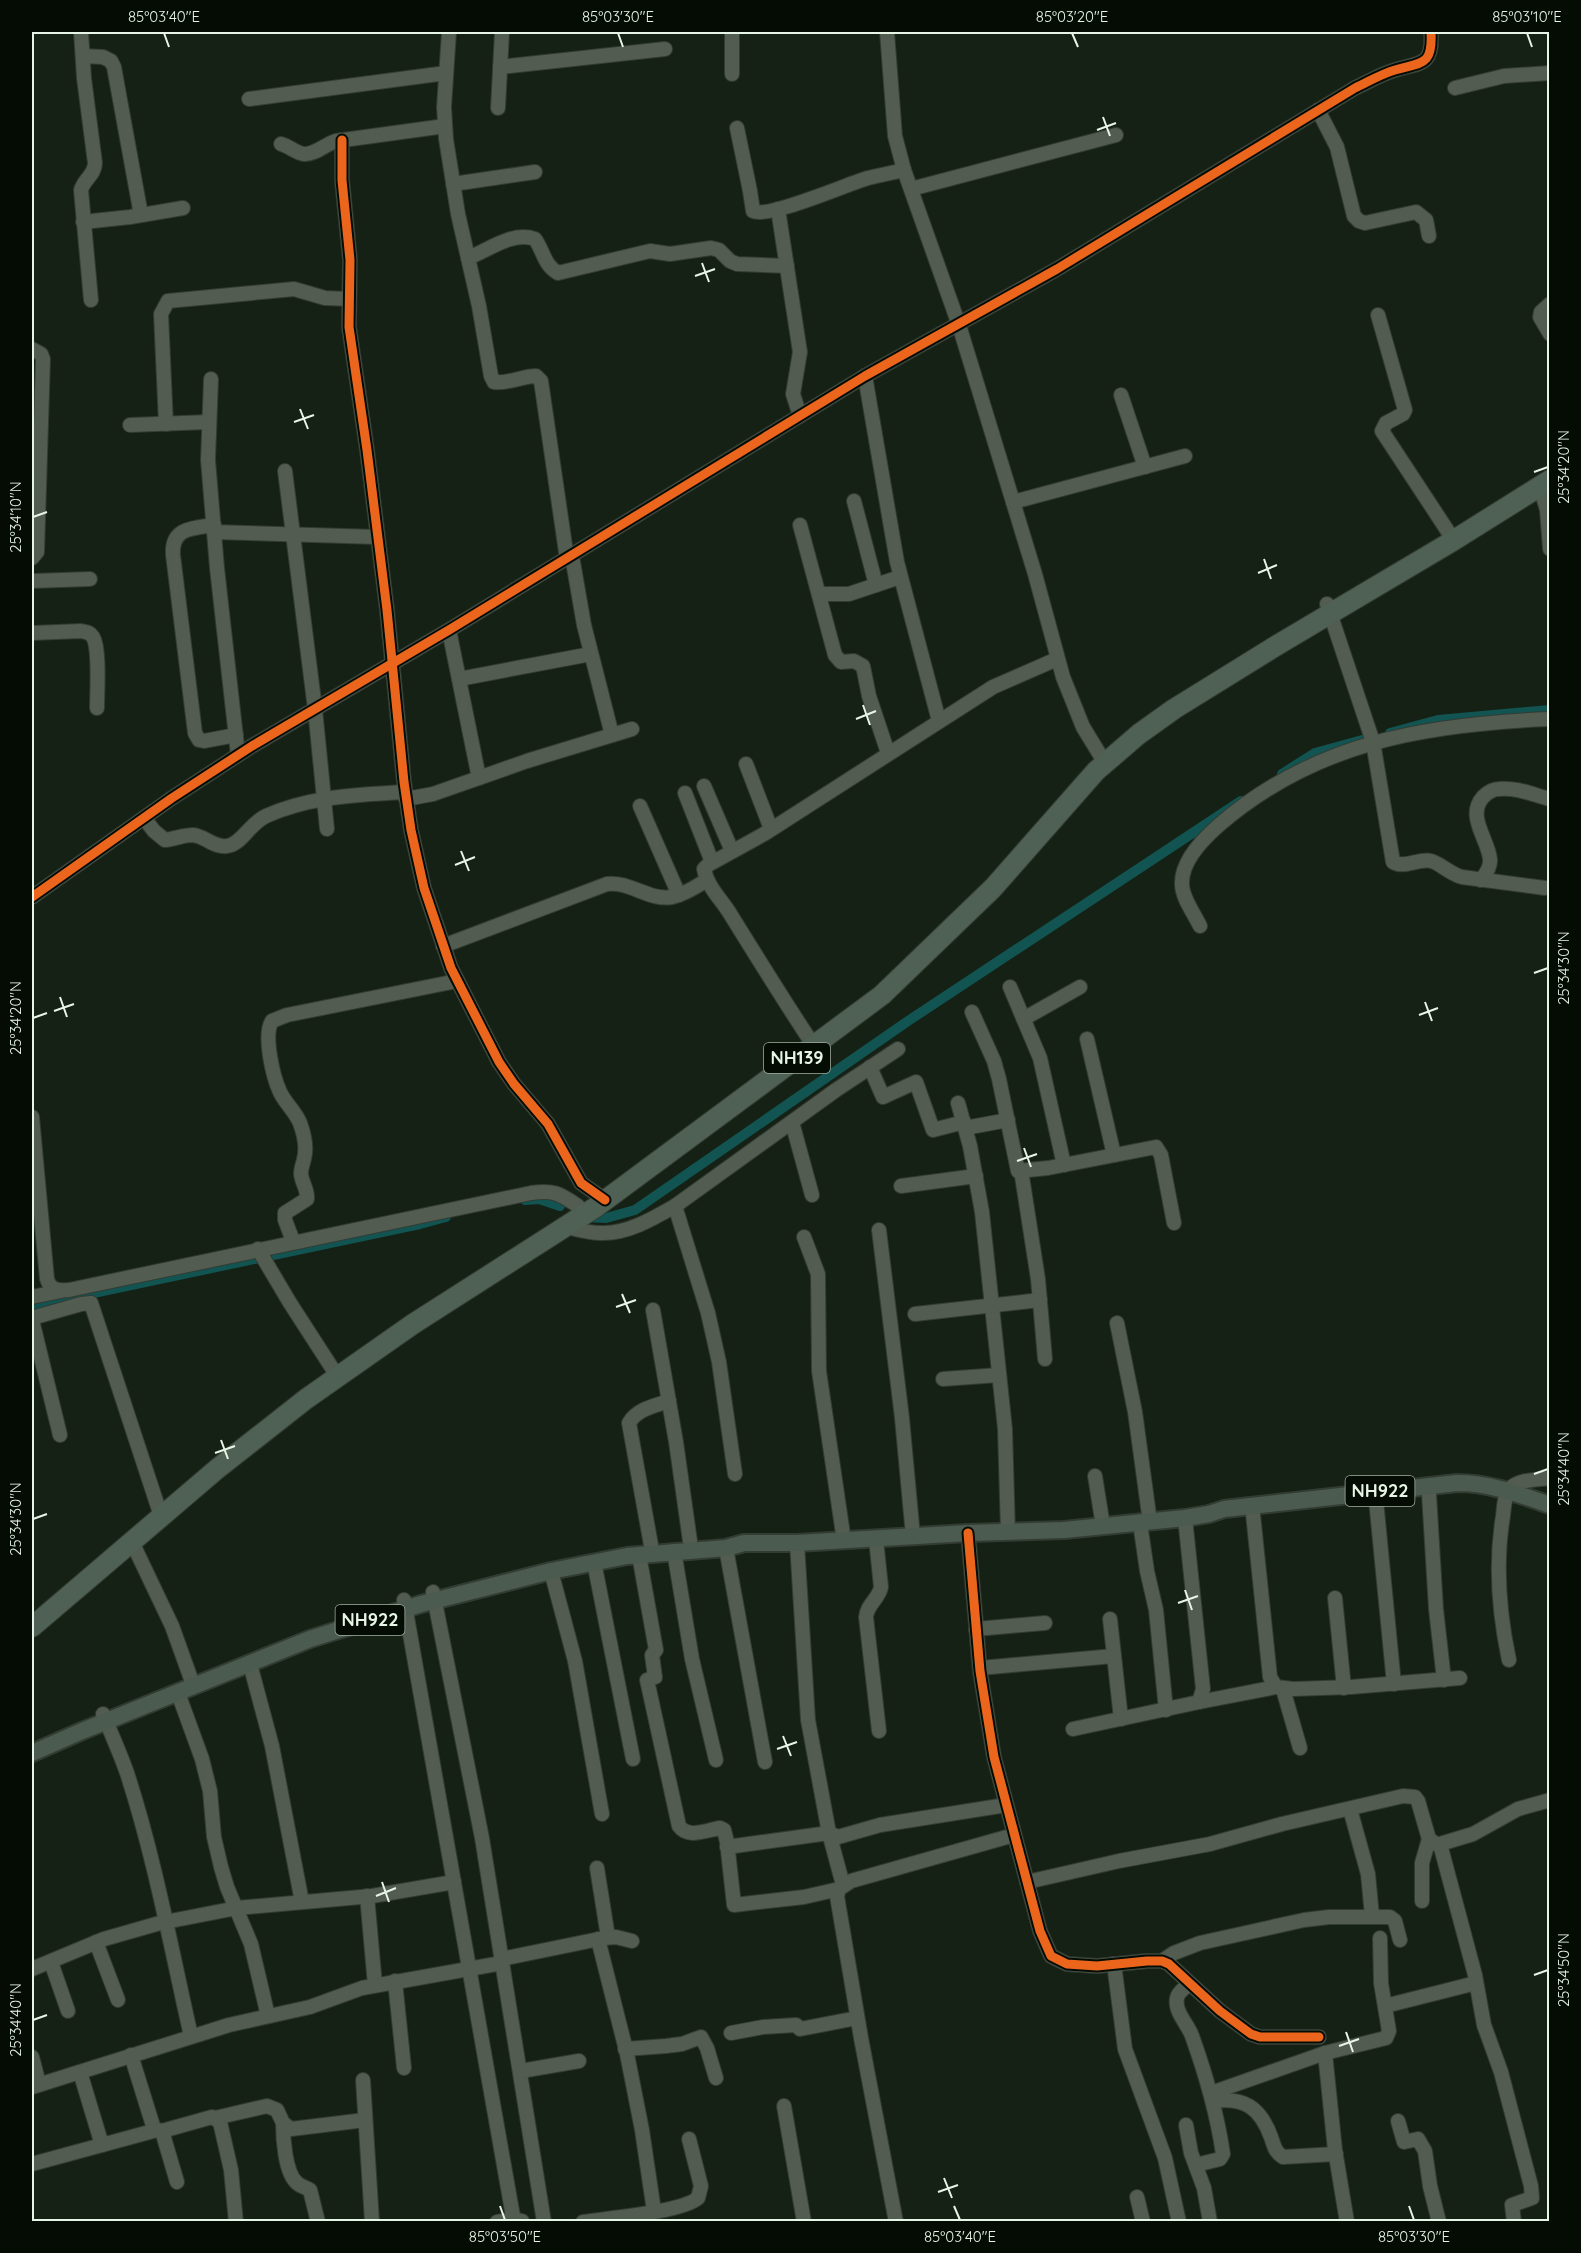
<svg xmlns="http://www.w3.org/2000/svg" width="1581" height="2253" font-family="Quicksand,sans-serif">
	<style>
		.lines { fill: none; stroke-linecap: round; stroke-linejoin: round }
		.canal { stroke: #115452; stroke-width: 10 }
		.minor-casing { stroke: #333c33; stroke-width: 16 }
		.major-casing { stroke: #333c33; stroke-width: 20 }
		.highway-casing { stroke: #333c33; stroke-width: 22 }
		.minor { stroke: #525c51; stroke-width: 14 }
		.major { stroke: #4c5b50; stroke-width: 16 }
		.highway { stroke: #4f6055; stroke-width: 20 }
		.cycleway-casing { stroke: #040c04; stroke-width: 13 }
		.cycleway { stroke: #eb651d; stroke-width: 9 }
		.ticks { fill: none; stroke: #e7f5e6; stroke-width: 2 }
		.labels { text-anchor: middle; stroke-width: 6; stroke-linejoin: round; paint-order: stroke }
		.shield { fill: #040c04; stroke: #a3afa2; stroke-width: 1.5 }
		.shield-label { font-size: 18px; font-weight: bold; fill: #e7f5e6 }
		.neatline { fill: none; stroke: #e7f5e6; stroke-width: 2 }
		.ticks-label { font-size: 15px; text-anchor: middle; fill: #e7f5e6 }
	</style>
	<rect width="100%" height="100%" fill="#152114"/>
	<g class="lines">
		<!-- canal -->
		<g class="canal">
			<polyline points="1390,733 1438,720 1550,710"/>
			<polyline points="1282,774 1315,753 1366,739"/>
			<polyline points="525,1200 539,1199 560,1206"/>
			<polyline points="585,1217 606,1218 635,1210 911,1019 1241,801"/>
			<polyline points="32,1306 420,1224 446,1217"/>
		</g>
		<!-- minor casing -->
		<g class="minor-casing">
			<g id="minor">
				<path d="M81,32L84,78L95,163C95,175 84,179 81,190L91,300"/>
				<path d="M449,32L444,107L446,139L458,214L479,306L491,376L494,382C508,384 522,376 536,376L541,381L567,559"/>
				<polyline points="887,32 895,136 904,170 959,325 1035,574 1063,677 1083,727 1105,763"/>
				<polyline points="83,56 103,57 111,61 114,67 141,215"/>
				<polyline points="500,67 665,49"/>
				<polyline points="732,74 732,32"/>
				<polyline points="1455,88 1504,76 1550,73"/>
				<polyline points="249,99 446,73"/>
				<polyline points="498,108 502,32"/>
				<polyline points="1318,110 1337,147 1354,216 1359,221 1365,223 1416,212 1426,220 1429,236"/>
				<path d="M737,128L750,191L753,211C768,219 847,184 868,178C880,175 892,173 904,170"/>
				<polyline points="342,140 342,180 350,260 349,327 367,450 387,610 404,782 411,830 424,888 451,968 499,1062 514,1084 548,1124 581,1183 605,1200"/>
				<path d="M281,144C289,146 296,153 304,154C314,155 326,144 336,141L445,126"/>
				<polyline points="453,184 535,172"/>
				<polyline points="911,189 1116,135"/>
				<polyline points="778,209 800,352 793,394 800,416"/>
				<polyline points="83,222 130,217 183,208"/>
				<path d="M468,258C489,250 512,231 535,239C544,252 544,265 558,273L650,251L670,254L711,248L719,250L730,261L737,264L787,266"/>
				<polyline points="1550,304 1541,312 1540,317 1550,334"/>
				<polyline points="1378,315 1405,410 1403,414 1386,423 1382,431 1449,533"/>
				<polyline points="32,349 41,354 43,359 37,552 32,558"/>
				<polyline points="865,376 897,562 939,721"/>
				<polyline points="211,379 208,460 217,568 238,755"/>
				<polyline points="1121,395 1145,467"/>
				<polyline points="166,424 161,314 168,301 294,289 325,298 349,299"/>
				<polyline points="130,425 209,422"/>
				<polyline points="285,471 315,709 327,829"/>
				<polyline points="1540,486 1547,510 1550,549"/>
				<polyline points="854,501 876,585"/>
				<polyline points="1013,502 1185,456"/>
				<path d="M214,525C192,528 171,528 173,555L195,733L199,740L204,741L236,735"/>
				<polyline points="800,525 835,655 841,662 854,661 863,666 869,696 888,753"/>
				<polyline points="214,532 377,537"/>
				<polyline points="572,556 584,625 612,735"/>
				<polyline points="32,581 90,579"/>
				<polyline points="819,594 849,594 900,577"/>
				<path d="M1327,604L1373,742L1393,862C1404,869 1419,858 1431,861C1440,863 1450,874 1462,877L1545,888"/>
				<polyline points="449,630 479,778"/>
				<path d="M32,633L81,631C86,632 90,632 93,637C100,649 97,693 97,708"/>
				<polyline points="459,679 591,654"/>
				<polyline points="746,764 771,829"/>
				<polyline points="704,786 732,851"/>
				<polyline points="685,793 712,862"/>
				<polyline points="406,799 433,794 527,761 632,729"/>
				<polyline points="640,806 679,895"/>
				<path d="M144,818L154,831L165,840C174,839 184,835 193,835C205,836 214,848 227,846C241,845 250,823 266,816C310,796 358,795 405,792"/>
				<path d="M1481,880C1486,874 1491,867 1490,859C1488,839 1466,816 1483,797C1487,793 1493,789 1499,789C1516,787 1534,795 1550,799"/>
				<path d="M32,897L172,798L252,746L449,630L865,376L1057,269L1355,88C1368,82 1381,74 1395,70C1422,62 1433,66 1431,32"/>
				<path d="M1200,926C1194,913 1182,898 1182,884C1181,861 1203,839 1219,825C1315,742 1427,724 1550,719"/>
				<path d="M443,946L607,884C630,881 649,901 672,897C684,895 697,886 707,880"/>
				<polyline points="1010,987 1040,1058 1064,1165"/>
				<polyline points="972,1012 994,1061 999,1079 1018,1171 1048,1168 1156,1147 1161,1155 1174,1223"/>
				<polyline points="1025,1018 1080,987"/>
				<path d="M808,1037C781,996 755,954 729,912C720,898 707,886 704,869L708,865L764,834L993,687L1057,659"/>
				<polyline points="1087,1039 1114,1155"/>
				<polyline points="870,1067 883,1097 916,1082 933,1130 964,1122"/>
				<polyline points="958,1103 970,1146 982,1212 1005,1429 1008,1532"/>
				<path d="M32,1117L47,1279C50,1290 58,1291 69,1290L531,1193C554,1190 559,1193 578,1206"/>
				<polyline points="792,1122 812,1195"/>
				<polyline points="965,1128 1008,1120"/>
				<polyline points="1021,1170 1038,1279 1045,1359"/>
				<polyline points="901,1186 976,1176"/>
				<polyline points="675,1206 708,1313 719,1362 735,1474"/>
				<path d="M567,1227C579,1230 592,1234 604,1233C629,1233 654,1218 675,1206L836,1090L898,1049"/>
				<polyline points="879,1230 902,1418 913,1536"/>
				<polyline points="804,1237 818,1274 819,1371 844,1541"/>
				<path d="M293,1241L285,1220V1213L307,1199C308,1189 301,1182 301,1173C301,1168 303,1164 304,1159C307,1148 304,1134 300,1123C295,1111 285,1103 280,1092C273,1077 263,1035 272,1021L287,1015L457,981"/>
				<polyline points="258,1249 290,1303 332,1368"/>
				<polyline points="32,1297 61,1291"/>
				<polyline points="653,1310 676,1442 690,1541"/>
				<polyline points="915,1314 1040,1300"/>
				<polyline points="32,1318 81,1304 91,1303 161,1516"/>
				<polyline points="32,1320 60,1435"/>
				<polyline points="1117,1323 1135,1412 1150,1522"/>
				<polyline points="943,1379 999,1375"/>
				<polyline points="1095,1476 1103,1526"/>
				<polyline points="1429,1494 1436,1609 1444,1680"/>
				<polyline points="1376,1500 1394,1684"/>
				<polyline points="1253,1514 1270,1677 1276,1687 1293,1689 1351,1687 1460,1678"/>
				<polyline points="1140,1523 1147,1571 1156,1610 1166,1710"/>
				<polyline points="968,1533 980,1671 994,1757 1040,1931 1051,1956 1067,1964 1097,1966 1147,1961 1162,1961 1169,1964 1220,2011 1251,2034 1260,2037 1319,2037"/>
				<path d="M876,1539L881,1587C879,1599 867,1604 866,1617L879,1731"/>
				<polyline points="132,1542 172,1626 191,1679"/>
				<polyline points="797,1543 808,1720 829,1833 843,1885"/>
				<path d="M651,1545L629,1423C637,1409 654,1406 669,1401"/>
				<polyline points="726,1548 765,1762"/>
				<polyline points="674,1551 692,1659 716,1760"/>
				<path d="M639,1555L656,1650L652,1655L655,1677L647,1680L679,1826C688,1839 707,1830 720,1828L724,1830L727,1842L734,1905L804,1897L839,1889"/>
				<polyline points="594,1562 633,1759"/>
				<polyline points="551,1571 575,1661 602,1814"/>
				<polyline points="433,1592 482,1838 544,2222"/>
				<polyline points="1335,1598 1344,1688"/>
				<polyline points="404,1600 514,2222"/>
				<polyline points="1110,1619 1121,1719"/>
				<polyline points="976,1629 1045,1623"/>
				<path d="M1509,1660C1499,1613 1495,1564 1503,1516C1504,1508 1504,1496 1510,1489C1518,1479 1538,1480 1550,1478"/>
				<polyline points="250,1664 272,1746 302,1902"/>
				<polyline points="980,1668 1114,1656"/>
				<polyline points="1283,1689 1300,1748"/>
				<polyline points="178,1693 202,1759 210,1791 214,1837 221,1867 227,1887 251,1944 268,2016"/>
				<polyline points="1199,1702 1276,1687"/>
				<path d="M103,1714C111,1733 120,1753 127,1773C155,1859 171,1948 191,2036"/>
				<polyline points="1073,1729 1199,1702 1203,1689 1185,1518"/>
				<polyline points="1350,1809 1368,1874 1372,1916"/>
				<polyline points="1440,1844 1475,1975 1484,2025 1501,2072 1531,2186 1532,2198 1512,2205 1514,2222"/>
				<polyline points="727,1847 829,1833 838,1837 880,1825 1006,1805"/>
				<polyline points="597,1868 608,1937"/>
				<polyline points="1027,1882 1119,1861 1210,1844 1282,1824 1403,1796 1415,1797 1418,1801 1429,1839 1436,1844 1440,1844 1473,1834 1518,1809 1550,1800"/>
				<polyline points="367,1896 375,1985"/>
				<polyline points="1422,1901 1422,1863 1429,1839"/>
				<polyline points="598,1939 627,2054 642,2130 654,2211"/>
				<polyline points="96,1942 118,2000"/>
				<polyline points="501,1959 604,1938 616,1937 632,1941"/>
				<polyline points="1162,1961 1174,1953 1200,1943 1304,1920 1329,1917 1390,1917 1395,1921 1400,1940"/>
				<polyline points="51,1962 68,2011"/>
				<polyline points="1114,1964 1125,2049 1165,2158 1179,2222"/>
				<polyline points="32,1969 104,1939 160,1923 237,1908 372,1896 454,1882"/>
				<polyline points="395,1981 404,2068"/>
				<path d="M1189,1984C1185,1988 1178,1992 1177,1998C1174,2012 1188,2024 1192,2036C1206,2075 1217,2113 1223,2154L1220,2159L1196,2165"/>
				<polyline points="1385,2006 1476,1983"/>
				<polyline points="731,2033 763,2027 796,2025 800,2029 857,2018"/>
				<polyline points="625,2049 666,2046 682,2044 701,2037 707,2048 716,2078"/>
				<polyline points="1325,2053 1335,2150 1347,2222"/>
				<polyline points="131,2055 154,2129 162,2131 212,2117 220,2122 231,2170 236,2222"/>
				<polyline points="32,2057 39,2084"/>
				<polyline points="521,2071 579,2061"/>
				<polyline points="80,2072 102,2145"/>
				<polyline points="363,2080 372,2222"/>
				<polyline points="32,2087 229,2025 310,2007 362,1988 502,1963"/>
				<polyline points="1211,2093 1325,2053 1386,2038 1389,2031 1381,1983 1380,1938"/>
				<path d="M1213,2101C1244,2097 1260,2107 1271,2137C1274,2146 1275,2152 1283,2157L1336,2154"/>
				<polyline points="784,2106 804,2222"/>
				<polyline points="215,2118 267,2106 277,2110 283,2123 291,2129 365,2120"/>
				<polyline points="1398,2121 1404,2142 1418,2139 1425,2151 1430,2186 1439,2222"/>
				<path d="M283,2123C283,2138 285,2173 297,2183C301,2187 306,2187 310,2190L318,2222"/>
				<polyline points="1186,2125 1191,2153 1204,2188 1210,2222"/>
				<polyline points="162,2131 177,2182"/>
				<polyline points="32,2164 157,2130"/>
				<polyline points="1137,2197 1143,2222"/>
				<polyline points="497,2222 513,2219 522,2221"/>
				<path d="M583,2222C608,2218 682,2212 698,2198L701,2186L689,2139"/>
				<polyline points="896,2222 861,2038 837,1896 839,1889 851,1881 1014,1835"/>
			</g>
		</g>
		<!-- major casing -->
		<g class="major-casing">
			<path id="major" d="M32,1753L82,1731L310,1639L421,1604L551,1571L627,1556L726,1548L744,1543H797L968,1533L1064,1530L1185,1518L1209,1514L1224,1509L1457,1483C1490,1483 1518,1494 1550,1505"/>
		</g>
		<!-- highway casing -->
		<g class="highway-casing">
			<polyline id="highway" points="32,1627 217,1469 306,1399 413,1324 596,1207 882,995 993,888 1096,771 1139,734 1174,709 1279,644 1451,542 1550,480"/>
		</g>
		<!-- minor -->
		<use href="#minor" class="minor"/>
		<!-- major -->
		<use href="#major" class="major"/>
		<!-- highway -->
		<use href="#highway" class="highway"/>
		<!-- cycleway casing -->
		<g class="cycleway-casing">
			<g id="cycleway">
				<polyline points="342,140 342,180 350,260 349,327 367,450 387,610 404,782 411,830 424,888 451,968 499,1062 514,1084 548,1124 581,1183 605,1200"/>
				<path d="M32,897L172,798L252,746L449,630L865,376L1057,269L1355,88C1368,82 1381,74 1395,70C1422,62 1433,66 1431,32"/>
				<polyline points="968,1533 980,1671 994,1757 1040,1931 1051,1956 1067,1964 1097,1966 1147,1961 1162,1961 1169,1964 1220,2011 1251,2034 1260,2037 1319,2037"/>
			</g>
		</g>
		<!-- cycleway -->
		<use href="#cycleway" class="cycleway"/>
	</g>
	<!-- ticks -->
	<path class="ticks" d="M164,33L169,47M618,33L623,47M1072,33L1078,47M1527,33L1532,47M1103,117L1110,136M1097,130L1116,123M702,263L709,282M695,276L715,269M300,409L308,429M294,422L314,415M1534,472L1548,467M33,517L47,512M1264,559L1271,579M1258,573L1277,565M863,705L870,725M856,719L876,711M461,851L469,871M455,865L475,857M1534,973L1548,968M60,997L67,1017M1425,1002L1432,1021M54,1011L74,1004M1419,1015L1438,1008M33,1018L47,1013M1024,1148L1031,1167M1017,1161L1037,1154M622,1294L630,1313M616,1307L636,1300M221,1440L228,1459M215,1453L235,1446M1534,1474L1548,1469M33,1519L47,1514M1185,1590L1192,1610M1178,1603L1198,1596M783,1736L791,1756M777,1749L797,1742M382,1882L389,1902M376,1896L396,1888M1534,1975L1548,1970M33,2020L47,2015M1346,2032L1353,2052M1339,2046L1359,2039M944,2178L952,2198M938,2192L958,2185M500,2206L505,2220M954,2206L960,2220M1409,2206L1414,2220"/>
	<g class="labels">
		<!-- shield labels -->
		<g class="shield">
			<rect x="764" y="1043" width="66" height="30" rx="4.5"/>
			<rect x="1345.5" y="1476" width="69" height="30" rx="4.5"/>
			<rect x="335.5" y="1605" width="69" height="30" rx="4.5"/>
		</g>
		<g class="shield-label">
			<text x="797" y="1064">NH139</text>
			<text x="1380" y="1497">NH922</text>
			<text x="370" y="1626">NH922</text>
		</g>
	</g>
	<!-- border -->
	<rect width="1581" height="2253" fill="none" stroke="#040c04" stroke-width="66"/>
	<rect x="33" y="33" width="1515" height="2187" class="neatline"/>
	<g class="ticks-label">
		<text x="164" y="22">85°03'40"E</text>
		<text x="618" y="22">85°03'30"E</text>
		<text x="1072" y="22">85°03'20"E</text>
		<text x="1527" y="22">85°03'10"E</text>
		<text transform="translate(1564 467) rotate(-90)" y="5">25°34'20"N</text>
		<text transform="translate(16 517) rotate(-90)" y="5">25°34'10"N</text>
		<text transform="translate(1564 968) rotate(-90)" y="5">25°34'30"N</text>
		<text transform="translate(16 1018) rotate(-90)" y="5">25°34'20"N</text>
		<text transform="translate(1564 1469) rotate(-90)" y="5">25°34'40"N</text>
		<text transform="translate(16 1519) rotate(-90)" y="5">25°34'30"N</text>
		<text transform="translate(1564 1970) rotate(-90)" y="5">25°34'50"N</text>
		<text transform="translate(16 2020) rotate(-90)" y="5">25°34'40"N</text>
		<text x="505" y="2242">85°03'50"E</text>
		<text x="960" y="2242">85°03'40"E</text>
		<text x="1414" y="2242">85°03'30"E</text>
	</g>
</svg>
